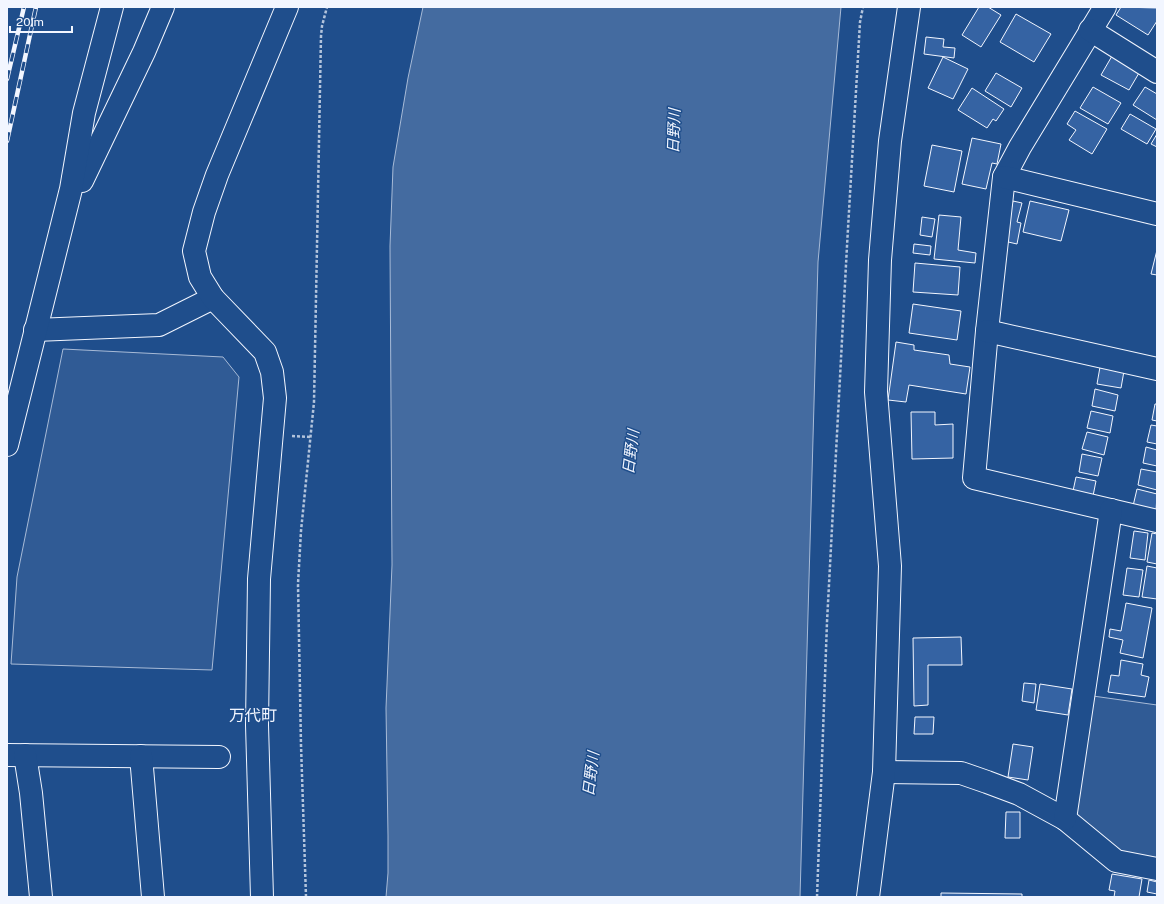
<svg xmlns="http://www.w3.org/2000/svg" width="1164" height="904" font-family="'Public Sans','Noto Sans JP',sans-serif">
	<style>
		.built { fill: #305b95; stroke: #a8bbd7 }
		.water { fill: #446ba0; stroke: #a8bbd7 }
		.building { fill: #3563a3; stroke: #f2f6ff }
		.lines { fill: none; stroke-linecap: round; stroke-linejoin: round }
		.minor-casing { stroke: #f2f6ff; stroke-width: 24 }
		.path { stroke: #b3c4dc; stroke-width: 2.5; stroke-dasharray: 3 2; stroke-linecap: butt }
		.minor { stroke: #1f4e8c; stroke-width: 22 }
		.rail-casing { stroke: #f2f6ff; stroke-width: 4.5 }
		.rail { stroke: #1f4e8c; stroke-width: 3; stroke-dasharray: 9; stroke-linecap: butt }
		.labels { text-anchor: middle; stroke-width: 3; stroke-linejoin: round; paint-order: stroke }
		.water-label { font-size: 15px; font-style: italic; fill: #f2f6ff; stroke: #1f4e8c }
		.quarter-label { font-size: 16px; fill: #f2f6ff; stroke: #1f4e8c }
	</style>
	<rect width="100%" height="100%" fill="#1f4e8c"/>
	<!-- built -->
	<g class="built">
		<polygon points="63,349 223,357 239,377 212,670 11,664 17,577"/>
		<polygon points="1093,696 1157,705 1157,861 1124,855 1075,815"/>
	</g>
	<!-- water -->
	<polygon class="water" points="423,7 841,7 818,262 800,897 386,897 388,873 388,836 386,708 392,565 390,246 393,167 408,78"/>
	<!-- building -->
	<g class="building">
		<polygon points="979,7 988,7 1001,15 981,47 962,35"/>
		<polygon points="1121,7 1157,8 1157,21 1148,35 1116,15"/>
		<polygon points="1016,14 1051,34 1034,62 1000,42"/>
		<polygon points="926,37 944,39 943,47 955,48 954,58 924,54"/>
		<polygon points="1112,56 1139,73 1129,90 1101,75"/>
		<polygon points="943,57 968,69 953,99 928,88"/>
		<polygon points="996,73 1022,88 1011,107 985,91"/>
		<polygon points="1093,87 1121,103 1108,124 1080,108"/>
		<polygon points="1145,87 1157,94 1157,120 1133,105"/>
		<polygon points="972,88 1004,109 996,121 993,119 987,128 958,110"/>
		<polygon points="1075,111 1107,129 1092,154 1069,140 1076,130 1067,124"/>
		<polygon points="1130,114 1156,129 1147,144 1121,129"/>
		<polygon points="1157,134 1157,147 1151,144"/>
		<polygon points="972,138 1001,144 997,164 992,163 986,189 962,184"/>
		<polygon points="932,145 962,151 954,192 924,186"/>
		<polygon points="1013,201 1022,203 1017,222 1021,223 1017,244 1004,241"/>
		<polygon points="1030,201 1069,210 1061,241 1023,232"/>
		<polygon points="939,215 961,217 958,250 976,253 975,263 934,259"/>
		<polygon points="922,217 935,219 932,237 920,235"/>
		<polygon points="914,244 931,246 930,255 913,253"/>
		<polygon points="1157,250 1157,275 1151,274"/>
		<polygon points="915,263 960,267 958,295 913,292"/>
		<polygon points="913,304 961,311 957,340 909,333"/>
		<polygon points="896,342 914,345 914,350 949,355 950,364 970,367 966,394 909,385 906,402 888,400"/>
		<polygon points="1100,367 1124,371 1121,388 1097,384"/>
		<polygon points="1095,389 1118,395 1115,411 1092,406"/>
		<polygon points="1155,404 1157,404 1157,421 1152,420"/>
		<polygon points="1091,411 1113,416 1110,433 1087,428"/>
		<polygon points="911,412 935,412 935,425 953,424 953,458 912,459"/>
		<polygon points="1151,425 1157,426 1157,444 1147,442"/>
		<polygon points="1087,432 1108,437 1104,455 1082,449"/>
		<polygon points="1146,447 1157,450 1157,466 1143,463"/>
		<polygon points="1082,454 1102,458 1098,476 1079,472"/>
		<polygon points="1141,469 1157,472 1157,490 1138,485"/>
		<polygon points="1076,477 1096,481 1093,496 1073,491"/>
		<polygon points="1137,489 1157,494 1156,512 1133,506"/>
		<polygon points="1134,531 1148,533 1145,560 1130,558"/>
		<polygon points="1152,533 1157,534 1157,564 1147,562"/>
		<polygon points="1147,566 1157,568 1157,599 1142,597"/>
		<polygon points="1127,568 1143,570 1139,597 1123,595"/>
		<polygon points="1126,603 1152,608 1143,658 1120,653 1123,640 1109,637 1110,629 1121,631"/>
		<polygon points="961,637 962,665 928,665 928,705 914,706 913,638"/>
		<polygon points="1121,660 1143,664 1141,675 1149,677 1145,697 1108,692 1111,675 1119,676"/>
		<polygon points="1024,683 1036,684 1034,703 1022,701"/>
		<polygon points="1040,684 1072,689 1068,715 1036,710"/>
		<polygon points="915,717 934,717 933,734 914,734"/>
		<polygon points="1013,744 1033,747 1028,780 1008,777"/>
		<polygon points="1006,812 1020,812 1020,838 1005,838"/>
		<polygon points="1112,874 1142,879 1139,897 1114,897 1115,891 1109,890"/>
		<polygon points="1149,880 1157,882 1157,894 1147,892"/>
		<polygon points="941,893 1022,894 1022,897 941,897"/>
	</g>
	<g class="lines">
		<!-- minor casing -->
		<g class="minor-casing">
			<g id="minor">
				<polyline points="1105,7 1020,147 1004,177 987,331 974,478 1157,521"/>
				<polyline points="1090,30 1157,72"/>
				<polyline points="1004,177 1157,214"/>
				<polyline points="73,179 82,181 144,52 163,7"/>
				<polyline points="35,330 159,325 213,298"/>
				<polyline points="987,331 1157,369"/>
				<polyline points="7,445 71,189 84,113 112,7"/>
				<polyline points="7,755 219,757"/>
				<polyline points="25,755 31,793 41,897"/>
				<polyline points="141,756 153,897"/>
				<polyline points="884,772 961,773 987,782 1019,794 1065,819 1116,861 1157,869"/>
				<polyline points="1065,819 1111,510"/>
				<polyline points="262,897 257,725 259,579 275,398 272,372 265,352 213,298 200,277 194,251 204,212 217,175 287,7"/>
				<polyline points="868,897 884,772 890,566 876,392 880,260 890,141 909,7"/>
			</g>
		</g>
		<!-- path -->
		<g class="path">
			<polyline points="292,436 310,437"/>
			<polyline points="306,897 301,745 298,584 301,531 314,402 321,36 322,26 327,7"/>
			<polyline points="817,897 827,622 847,246 860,22 863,7"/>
		</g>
		<!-- minor -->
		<use href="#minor" class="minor"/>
		<!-- rail casing -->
		<g class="rail-casing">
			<g id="rail">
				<polyline points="7,79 24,7"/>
				<polyline points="7,141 36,7"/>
			</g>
		</g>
		<!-- rail -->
		<use href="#rail" class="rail"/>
	</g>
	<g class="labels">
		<!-- water labels -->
		<g class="water-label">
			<text transform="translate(674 131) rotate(-88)" y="5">日野川</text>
			<text transform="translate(631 452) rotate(-83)" y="5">日野川</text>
			<text transform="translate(591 774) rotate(-83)" y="5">日野川</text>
		</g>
		<!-- quarter labels -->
		<g class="quarter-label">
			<text x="253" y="721">万代町</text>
		</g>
	</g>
	<!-- border -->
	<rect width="1164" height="904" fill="none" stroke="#f2f6ff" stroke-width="16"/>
	<!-- scale -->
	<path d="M10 26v6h62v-6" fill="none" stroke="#f2f6ff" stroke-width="2"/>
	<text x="16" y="26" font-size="12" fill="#f2f6ff" stroke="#1f4e8c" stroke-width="3" paint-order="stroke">20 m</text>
</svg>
